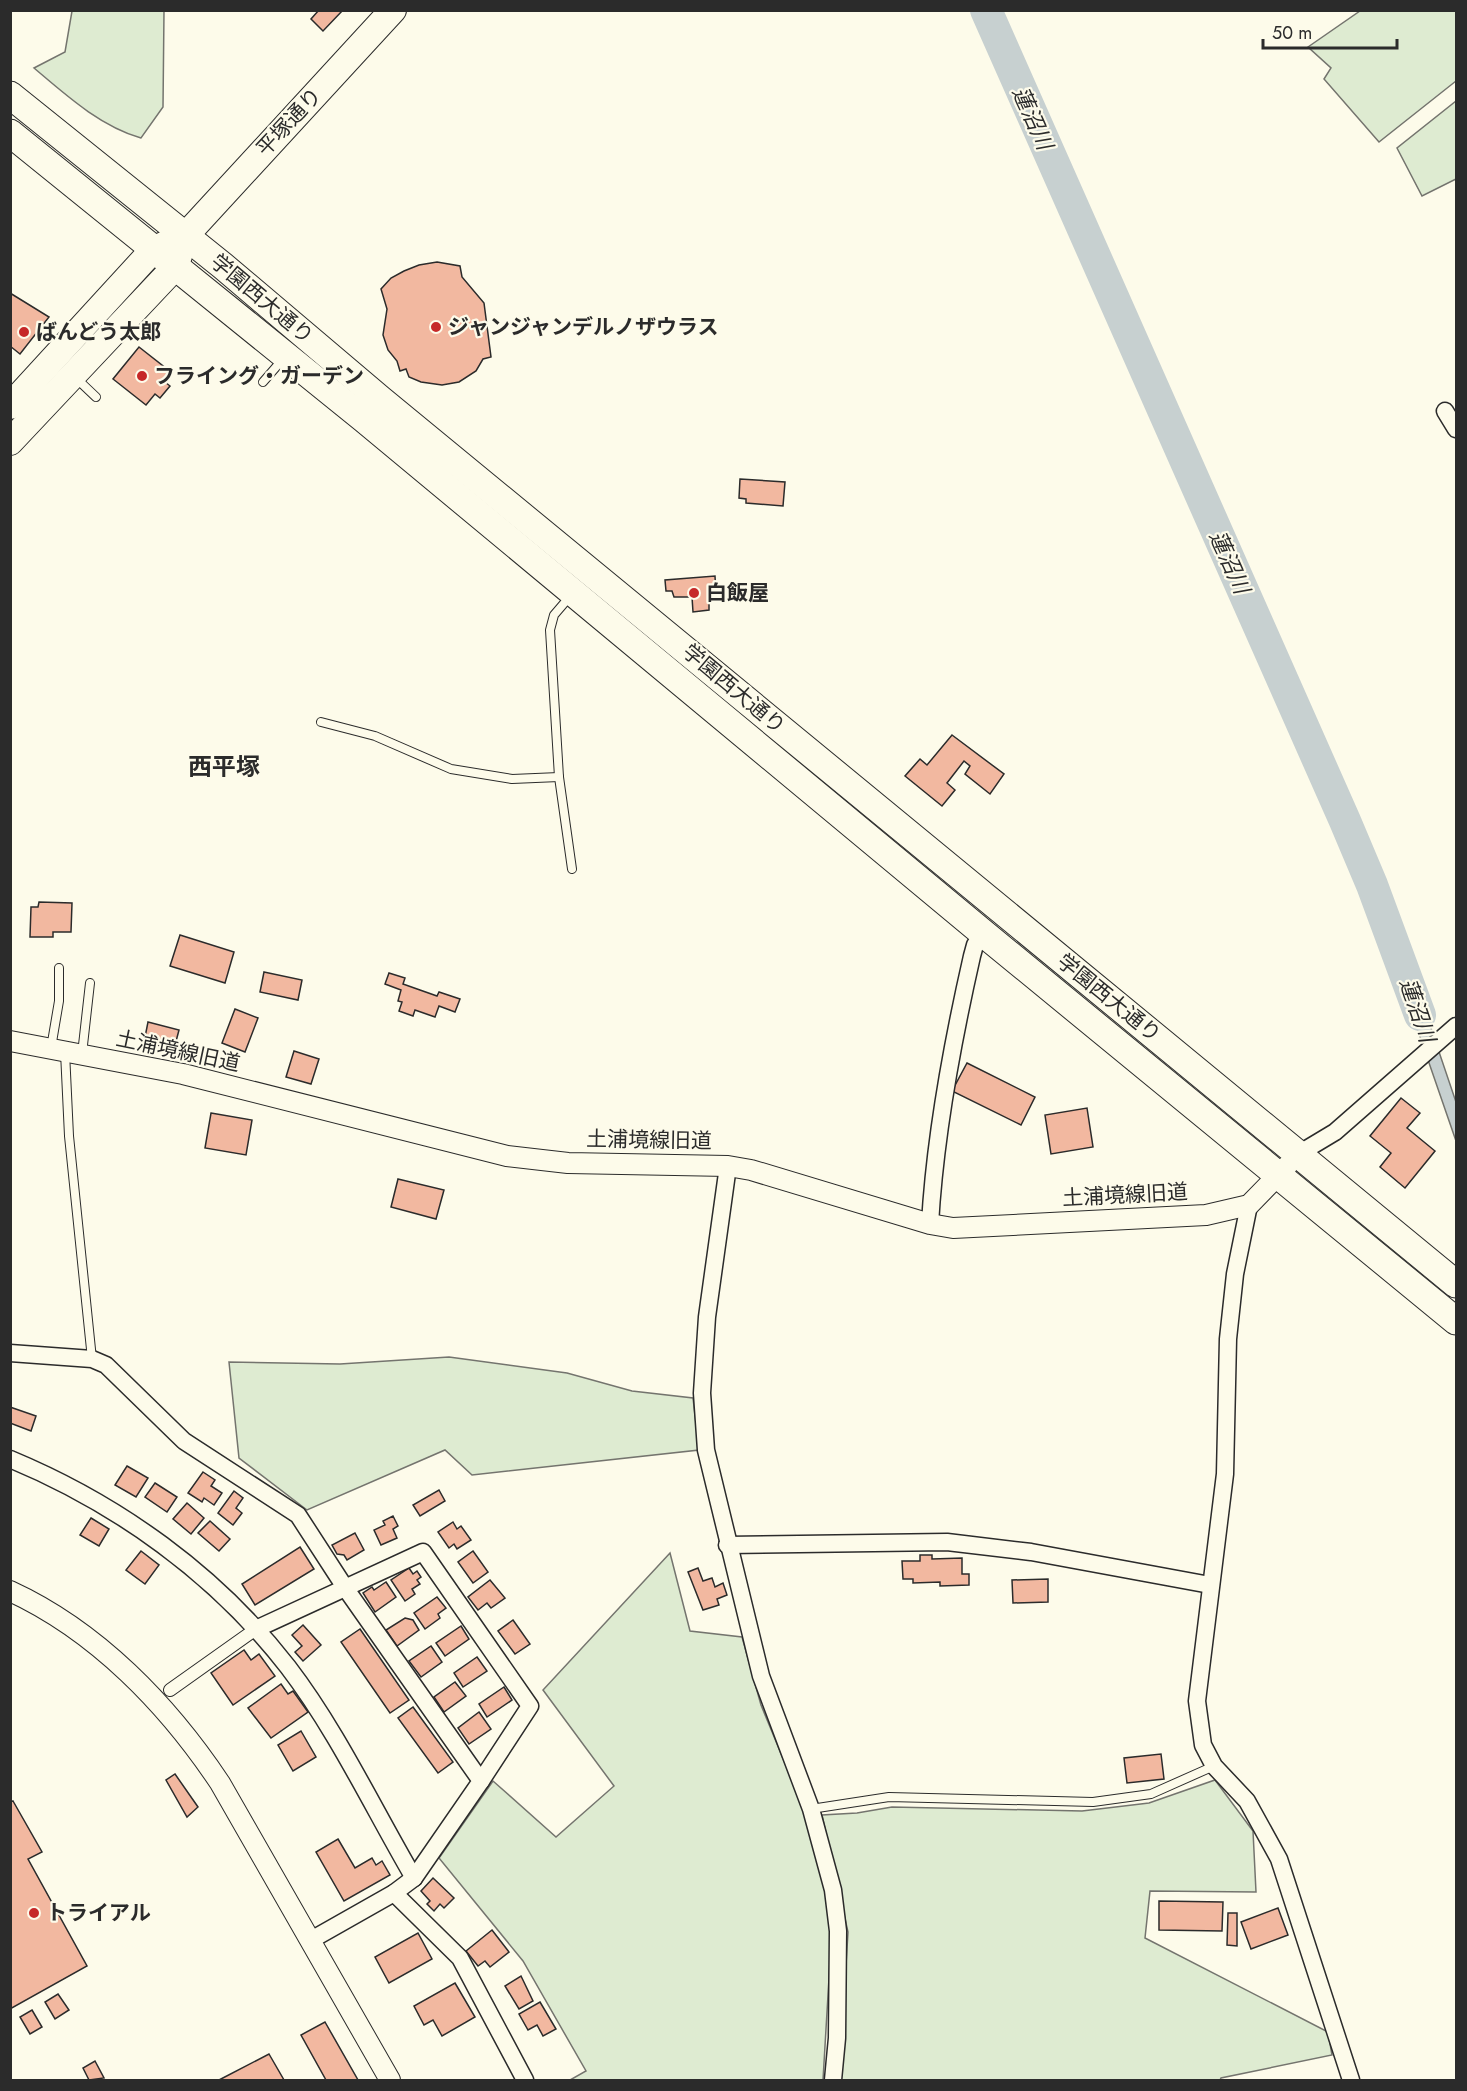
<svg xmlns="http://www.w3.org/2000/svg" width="1467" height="2091" font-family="Jost,'Noto Sans JP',sans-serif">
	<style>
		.green { fill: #deebd1; stroke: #74746e; stroke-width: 1.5 }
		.water { fill: #c7d0d0; stroke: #74746e; stroke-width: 1.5 }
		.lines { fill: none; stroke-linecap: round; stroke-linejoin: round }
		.river { stroke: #c7d0d0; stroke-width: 32 }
		.building { fill: #f2b8a0; stroke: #2b2b2b; stroke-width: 1.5 }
		.service-casing { stroke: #2b2b2b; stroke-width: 10 }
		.pedestrian-casing { stroke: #2b2b2b; stroke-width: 14 }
		.minor-casing { stroke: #2b2b2b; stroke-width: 19 }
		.tertiary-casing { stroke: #2b2b2b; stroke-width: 22 }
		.primary-casing { stroke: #2b2b2b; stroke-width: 28 }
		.trunk-casing { stroke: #2b2b2b; stroke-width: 29 }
		.service { stroke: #fdfbea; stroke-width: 8 }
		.pedestrian { stroke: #fdfbea; stroke-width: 12 }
		.minor { stroke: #fdfbea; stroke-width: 16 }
		.tertiary { stroke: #fdfbea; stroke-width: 20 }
		.primary { stroke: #fdfbea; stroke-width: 26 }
		.trunk { stroke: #fdfbea; stroke-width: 27 }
		.poi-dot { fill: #c62828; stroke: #fdfbea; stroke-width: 2 }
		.labels { text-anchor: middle; stroke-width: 4.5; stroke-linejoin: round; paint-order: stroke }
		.street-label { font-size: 21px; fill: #2b2b2b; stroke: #fdfbea }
		.poi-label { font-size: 21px; font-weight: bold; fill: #2b2b2b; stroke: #fdfbea; text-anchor: start }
		.water-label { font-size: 22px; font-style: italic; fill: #2b2b2b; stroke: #fdfbea }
		.quarter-label { font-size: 24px; font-weight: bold; fill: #2b2b2b; stroke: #fdfbea }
	</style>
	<rect width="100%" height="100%" fill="#fdfbea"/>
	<!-- green -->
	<g class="green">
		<path d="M72,11H164L163,107L141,138C100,126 67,96 34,68L65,52Z"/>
		<polygon points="1360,11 1456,11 1456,81 1379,142 1324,79 1331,68 1308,47"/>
		<polygon points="1456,101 1456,179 1422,196 1397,148"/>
		<polygon points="449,1357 567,1373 632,1391 693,1398 699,1450 472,1475 445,1450 307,1510 239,1458 229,1362 340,1364"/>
		<polygon points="670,1553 690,1631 742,1637 761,1705 808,1819 824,1880 832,1927 823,2080 570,2080 586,2071 523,1961 439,1858 493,1781 556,1837 614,1786 543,1690"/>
		<polygon points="1215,1780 1253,1831 1256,1892 1150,1891 1145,1938 1328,2032 1332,2055 1221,2078 1220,2080 839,2080 848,1932 822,1815 857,1813 892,1807 1082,1811 1149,1803"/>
	</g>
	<!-- water -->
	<polygon class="water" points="1412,972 1456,1102 1456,1141 1399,976"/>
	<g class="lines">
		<!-- river -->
		<polyline class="river" points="986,10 1345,821 1372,885 1420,1015"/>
	</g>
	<!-- building -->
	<g class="building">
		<polygon points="319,10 343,10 323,31 311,19"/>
		<polygon points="437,262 460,266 462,277 484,303 491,357 483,359 476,371 459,382 442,385 421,382 409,377 406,369 400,371 397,361 388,350 383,335 387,309 381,289 391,278 404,271 419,265"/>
		<polygon points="10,293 49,317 20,354 10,346"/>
		<polygon points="139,347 172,373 165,382 170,386 160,398 155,394 146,405 113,379"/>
		<polygon points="740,479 785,482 783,506 746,503 746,499 739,498"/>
		<polygon points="715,576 716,595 709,597 709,610 693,612 692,597 674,597 672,591 666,591 665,580"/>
		<polygon points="952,735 1004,774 990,794 965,774 970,766 964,761 947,783 955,790 942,806 905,776 920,759 927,765"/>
		<polygon points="39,902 72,903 71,932 53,932 53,937 30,937 31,907 38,907"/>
		<polygon points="180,935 234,952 225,983 170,966"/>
		<polygon points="264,972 302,980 298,1000 260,992"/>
		<polygon points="389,973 405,978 403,984 437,996 439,992 460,999 455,1012 439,1006 435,1017 415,1010 413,1016 399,1011 402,1002 398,1001 401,990 385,984"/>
		<polygon points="235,1009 258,1018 245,1052 222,1043"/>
		<polygon points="148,1022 179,1030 174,1049 144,1042"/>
		<polygon points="294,1051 319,1059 311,1084 286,1077"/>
		<polygon points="967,1063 1035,1097 1021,1125 952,1091"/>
		<polygon points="1401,1098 1420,1113 1407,1128 1435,1151 1405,1188 1380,1167 1391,1153 1370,1136"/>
		<polygon points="1087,1108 1093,1147 1051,1154 1045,1115"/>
		<polygon points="211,1113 252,1120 246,1155 205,1148"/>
		<polygon points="398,1179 444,1190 436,1219 391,1207"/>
		<polygon points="10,1407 36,1416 31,1431 10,1423"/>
		<polygon points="127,1466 148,1478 136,1497 115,1485"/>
		<polygon points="203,1472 215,1480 211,1486 222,1493 214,1505 204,1498 202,1502 188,1493"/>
		<polygon points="155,1483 177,1497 167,1512 145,1497"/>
		<polygon points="439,1490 445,1501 420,1516 413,1505"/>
		<polygon points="234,1491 243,1498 236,1508 242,1513 233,1525 218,1513"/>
		<polygon points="187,1503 204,1518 191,1534 173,1519"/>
		<polygon points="393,1516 398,1526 393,1529 397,1538 381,1545 374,1530 385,1525 383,1521"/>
		<polygon points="91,1518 109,1529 99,1546 80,1535"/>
		<polygon points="210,1521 230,1539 219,1551 198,1533"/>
		<polygon points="453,1522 457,1529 461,1526 471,1540 457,1549 454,1544 449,1548 438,1532"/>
		<polygon points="355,1533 364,1550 347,1560 344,1555 337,1554 332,1545"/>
		<polygon points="300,1547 314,1569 255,1605 242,1584"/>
		<polygon points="141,1551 159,1565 145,1584 126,1570"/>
		<polygon points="473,1551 488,1572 473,1583 458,1562"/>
		<polygon points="920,1555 932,1555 932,1559 962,1558 962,1574 969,1574 969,1585 940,1586 940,1582 913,1583 913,1579 903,1579 902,1561 920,1561"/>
		<polygon points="409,1568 413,1574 417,1571 421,1577 417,1580 420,1584 412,1589 415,1594 405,1601 391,1580"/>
		<polygon points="698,1568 703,1581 712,1578 715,1587 723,1583 727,1595 717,1599 719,1605 703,1610 688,1572"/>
		<polygon points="1048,1579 1048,1602 1013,1603 1012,1580"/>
		<polygon points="490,1580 505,1598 491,1608 487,1603 478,1610 468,1597"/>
		<polygon points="386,1582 396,1597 375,1612 363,1593 372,1587 374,1590"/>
		<polygon points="437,1597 446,1608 438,1614 440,1618 425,1629 414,1613"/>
		<polygon points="405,1618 413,1620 419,1630 397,1646 386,1630"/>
		<polygon points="513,1620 530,1644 515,1654 498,1631"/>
		<polygon points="303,1625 321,1645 303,1661 295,1652 302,1646 292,1635"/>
		<polygon points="461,1626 469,1639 445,1656 436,1643"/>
		<polygon points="360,1629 409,1700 390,1713 341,1642"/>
		<polygon points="431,1646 442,1662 421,1677 409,1661"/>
		<polygon points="244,1650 251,1660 259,1654 275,1676 233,1705 211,1673"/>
		<polygon points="477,1657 487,1671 463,1687 454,1673"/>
		<polygon points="455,1682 466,1696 444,1712 434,1697"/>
		<polygon points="281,1684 288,1694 293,1691 308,1712 271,1738 248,1708"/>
		<polygon points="504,1687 512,1700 487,1717 479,1704"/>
		<polygon points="413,1707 453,1762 438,1773 398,1718"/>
		<polygon points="479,1712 491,1729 469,1744 458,1728"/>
		<polygon points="301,1731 316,1757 293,1771 278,1745"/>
		<polygon points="1161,1754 1164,1779 1127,1783 1124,1758"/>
		<polygon points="175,1774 198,1807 187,1817 166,1780"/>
		<polygon points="13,1801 42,1852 28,1859 87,1966 10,2009 10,1802"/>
		<polygon points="338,1839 355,1868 372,1858 376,1865 382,1861 390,1875 344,1901 316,1852"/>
		<polygon points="433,1878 454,1898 444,1908 440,1904 434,1911 427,1904 430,1901 421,1891"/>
		<polygon points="1159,1901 1223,1902 1222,1931 1159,1930"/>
		<polygon points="1278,1908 1288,1935 1251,1949 1241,1922"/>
		<polygon points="1228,1913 1237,1913 1237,1946 1227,1945"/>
		<polygon points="492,1930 509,1952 490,1967 485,1961 478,1966 466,1951"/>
		<polygon points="418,1933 432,1959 389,1983 375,1957"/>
		<polygon points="521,1976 533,2001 519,2009 505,1986"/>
		<polygon points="455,1983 475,2017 442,2036 433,2020 424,2025 414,2006"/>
		<polygon points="58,1994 69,2010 55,2019 45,2002"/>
		<polygon points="540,2002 556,2029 543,2036 537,2025 528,2030 519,2014"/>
		<polygon points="32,2010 42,2027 30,2034 20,2017"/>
		<polygon points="325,2022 358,2080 326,2080 301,2035"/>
		<polygon points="269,2054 284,2080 219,2080"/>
		<polygon points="95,2061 104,2078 89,2080 83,2068"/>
	</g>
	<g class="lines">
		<!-- service casing -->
		<g class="service-casing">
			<g id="service">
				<polyline points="76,378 96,397"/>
				<polyline points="263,382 283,359"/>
				<polyline points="572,594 554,615 550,630 559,777 572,869"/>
				<polyline points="321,722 375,736 451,769 512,779 559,777"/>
				<polyline points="51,1048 59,1001 59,968"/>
				<polyline points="65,1052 69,1136 92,1359"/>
				<polyline points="82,1054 90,983"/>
				<polyline points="811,1809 889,1797 1093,1802 1151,1794 1214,1766"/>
			</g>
		</g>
		<!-- pedestrian casing -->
		<g class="pedestrian-casing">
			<polyline id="pedestrian" points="170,1690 256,1629"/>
		</g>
		<!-- minor casing -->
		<g class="minor-casing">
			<g id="minor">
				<polyline points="1445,411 1456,429"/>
				<polyline points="1300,1153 1335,1132 1456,1026"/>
				<polyline points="728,1166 707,1317 702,1393 706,1450 761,1676 811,1809 833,1890 838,1931 837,2038 833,2080"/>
				<polyline points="1249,1205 1235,1274 1228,1339 1225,1474 1197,1701 1203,1745 1214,1766 1247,1801 1279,1859 1351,2080"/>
				<path d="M930,1224C935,1134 952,1044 972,956L975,945L983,933"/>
				<polyline points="10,1353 92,1359 106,1365 184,1441 298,1515 346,1589 481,1781 414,1878 394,1893 311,1940"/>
				<path d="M10,1459C118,1504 216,1574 288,1667C337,1731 373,1808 414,1878"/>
				<polyline points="727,1545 947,1542 1031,1552 1210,1585"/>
				<polyline points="256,1629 423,1552 530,1706 481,1781"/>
				<polyline points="394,1893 460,1958 525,2080"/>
			</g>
		</g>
		<!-- tertiary casing -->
		<g class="tertiary-casing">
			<g id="tertiary">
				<polyline points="10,1041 183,1074 507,1156 568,1163 728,1166 751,1170 930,1224 953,1228 1206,1215 1249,1205 1287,1166"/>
				<path d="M10,1591C97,1631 168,1705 220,1783L390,2080"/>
			</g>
		</g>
		<!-- primary casing -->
		<g class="primary-casing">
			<g id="primary">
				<polyline points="10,406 153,250 172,241"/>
				<polyline points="10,442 175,267 186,235 393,10"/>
			</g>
		</g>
		<!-- trunk casing -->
		<g class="trunk-casing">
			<g id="trunk">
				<polyline points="10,95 223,266 380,399 1456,1284"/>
				<polyline points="10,133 364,419 983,933 1456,1321"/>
			</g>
		</g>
		<!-- service -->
		<use href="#service" class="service"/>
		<!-- pedestrian -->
		<use href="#pedestrian" class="pedestrian"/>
		<!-- minor -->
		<use href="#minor" class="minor"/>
		<!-- tertiary -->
		<use href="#tertiary" class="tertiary"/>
		<!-- primary -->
		<use href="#primary" class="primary"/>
		<!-- trunk -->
		<use href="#trunk" class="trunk"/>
	</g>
	<!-- markers -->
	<g class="poi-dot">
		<circle cx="436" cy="327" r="6"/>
		<circle cx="24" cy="332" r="6"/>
		<circle cx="142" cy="376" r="6"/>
		<circle cx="694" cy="593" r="6"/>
		<circle cx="34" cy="1913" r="6"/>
	</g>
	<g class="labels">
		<!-- street labels -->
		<g class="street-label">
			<text transform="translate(289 122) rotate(-47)" y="7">平塚通り</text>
			<text transform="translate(262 299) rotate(40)" y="7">学園西大通り</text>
			<text transform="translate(734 689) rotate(40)" y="7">学園西大通り</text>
			<text transform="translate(1109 998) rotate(39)" y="7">学園西大通り</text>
			<text transform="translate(178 1051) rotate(12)" y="7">土浦境線旧道</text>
			<text transform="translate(649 1140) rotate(1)" y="7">土浦境線旧道</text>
			<text transform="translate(1125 1195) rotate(-3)" y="7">土浦境線旧道</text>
		</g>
		<!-- poi labels -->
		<g class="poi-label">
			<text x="448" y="334">ジャンジャンデルノザウラス</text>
			<text x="36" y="339">ばんどう太郎</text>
			<text x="154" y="383">フライング・ガーデン</text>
			<text x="706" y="600">白飯屋</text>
			<text x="46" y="1920">トライアル</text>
		</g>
		<!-- water labels -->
		<g class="water-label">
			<text transform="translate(1033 118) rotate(66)" y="8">蓮沼川</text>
			<text transform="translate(1230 562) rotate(66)" y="8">蓮沼川</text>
			<text transform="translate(1418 1010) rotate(71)" y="8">蓮沼川</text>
		</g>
		<!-- quarter labels -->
		<g class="quarter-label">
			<text x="224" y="775">西平塚</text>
		</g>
	</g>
	<!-- border -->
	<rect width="1467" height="2091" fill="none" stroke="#2b2b2b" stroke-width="24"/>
	<!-- scale -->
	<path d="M1263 39v9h134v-9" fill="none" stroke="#2b2b2b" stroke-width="3"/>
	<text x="1272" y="39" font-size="18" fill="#2b2b2b" stroke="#fdfbea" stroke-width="4.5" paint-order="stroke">50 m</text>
</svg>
